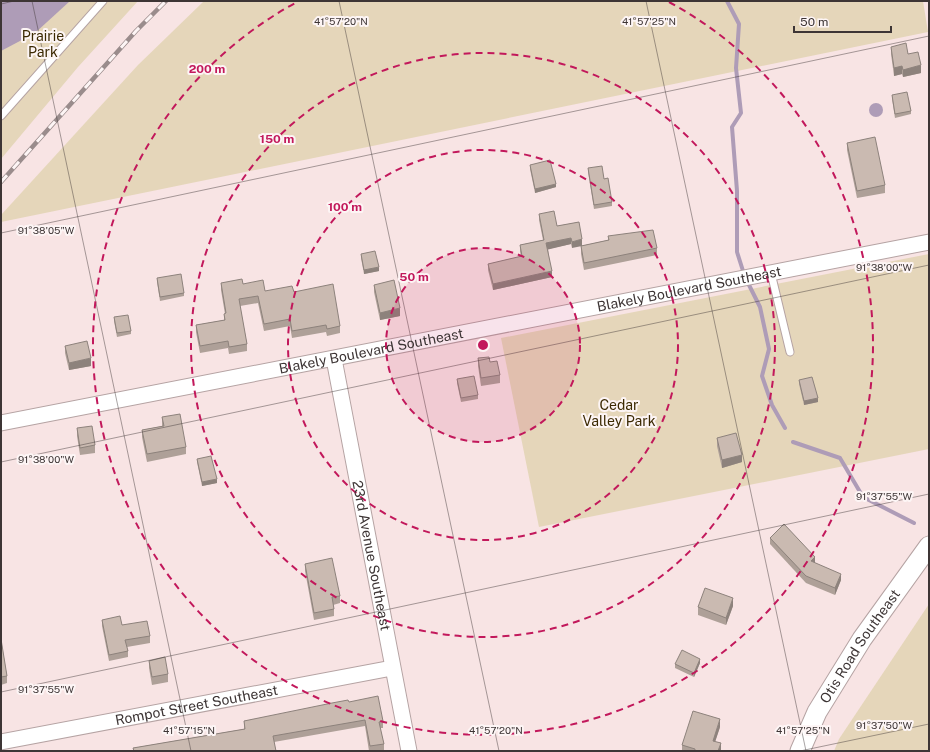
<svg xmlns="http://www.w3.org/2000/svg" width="930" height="752" font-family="'Public Sans',sans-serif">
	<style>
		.green { fill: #e5d6ba }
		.water { fill: #ae9cb7 }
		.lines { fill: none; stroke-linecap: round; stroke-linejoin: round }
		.stream { stroke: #ae9cb7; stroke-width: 4 }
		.service-casing { stroke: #b5a3a3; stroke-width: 9 }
		.minor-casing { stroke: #b5a3a3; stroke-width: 17 }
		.tertiary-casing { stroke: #b5a3a3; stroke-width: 21 }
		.service { stroke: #fff; stroke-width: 7 }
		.minor { stroke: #fff; stroke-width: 15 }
		.tertiary { stroke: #fff; stroke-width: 19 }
		.rail-casing { stroke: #9a8c8c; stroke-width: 4.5 }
		.rail { stroke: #fdf5f5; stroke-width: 3; stroke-dasharray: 9; stroke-linecap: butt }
		.wall { fill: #aea098 }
		.shaded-wall { fill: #8d827c }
		.building { fill: #cabab1; stroke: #8d827c }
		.ticks { fill: none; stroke: #3d3535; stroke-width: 1; stroke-opacity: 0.45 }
		.ring { fill: none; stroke: #c2185b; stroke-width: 2; stroke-dasharray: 7 5 }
		.labels { text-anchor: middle; stroke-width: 4; stroke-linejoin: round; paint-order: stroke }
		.park-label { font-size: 14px; fill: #3b2902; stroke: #fdf5f5 }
		.street-label { font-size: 14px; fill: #3d3535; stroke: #fdf5f5 }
		.ticks-label { font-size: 10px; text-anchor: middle; fill: #3d3535; stroke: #fdf5f5; stroke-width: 4; stroke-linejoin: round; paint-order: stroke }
		.centre { fill: #c2185b; stroke: #fdf5f5; stroke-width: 2 }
		.ring-label { font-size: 12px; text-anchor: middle; font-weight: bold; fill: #c2185b; stroke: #fdf5f5; stroke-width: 4; stroke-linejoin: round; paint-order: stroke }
	</style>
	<rect width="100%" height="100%" fill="#f8e4e4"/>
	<!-- green -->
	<g class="green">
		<polygon points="1,1 138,1 78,67 1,159"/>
		<polygon points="204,1 923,1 928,32 1,222 1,215 138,65"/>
		<polygon points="929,254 929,449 539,527 501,338"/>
		<polygon points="929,604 929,751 834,751 839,739"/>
	</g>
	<!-- water -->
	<g class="water">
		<polygon points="1,1 70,1 35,33 1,51"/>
		<circle cx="876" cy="110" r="7"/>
	</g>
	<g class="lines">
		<!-- stream -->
		<g class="stream">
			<polyline points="727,1 739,24 736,68 741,113 732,127 737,191 737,252 744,274"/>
			<polyline points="747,281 760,307 769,349 762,376 772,405 785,428"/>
			<polyline points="793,442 840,458 863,497 914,523"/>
		</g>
		<!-- service casing -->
		<g class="service-casing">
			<g id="service">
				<polyline points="1,116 103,1"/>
				<polyline points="771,273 790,352"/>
			</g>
		</g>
		<!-- minor casing -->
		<g class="minor-casing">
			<g id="minor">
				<path id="s1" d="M334,359L409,751"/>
				<path id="s2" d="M1,423L929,242"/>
				<path id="s3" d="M1,742L392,668"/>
			</g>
		</g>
		<!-- tertiary casing -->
		<g class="tertiary-casing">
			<g id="tertiary">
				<path id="s4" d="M800,751L817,712L862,639L929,546"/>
			</g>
		</g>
		<!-- service -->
		<use href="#service" class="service"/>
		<!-- minor -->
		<use href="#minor" class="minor"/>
		<!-- tertiary -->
		<use href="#tertiary" class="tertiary"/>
		<!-- rail casing -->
		<g class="rail-casing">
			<polyline id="rail" points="1,182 136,31 166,1"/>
		</g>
		<!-- rail -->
		<use href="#rail" class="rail"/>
	</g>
	<!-- wall -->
	<g class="wall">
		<polygon points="891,47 908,54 921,73 903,77 902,74 894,76 891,54"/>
		<polygon points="892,95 911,111 911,114 895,118 892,99"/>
		<polygon points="847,143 885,185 885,193 857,198 847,150"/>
		<polygon points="530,165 556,187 535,193 530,169"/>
		<polygon points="588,168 604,179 612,202 612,206 594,209 588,172"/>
		<polygon points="539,214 557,226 579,222 572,248 571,244 548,249 552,277 493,290 488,270 488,264 521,257 520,251 520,245 543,240 539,220"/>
		<polygon points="608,236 657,248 657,255 584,270 581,254 581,246 608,240"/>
		<polygon points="361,254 379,271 364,274 361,258"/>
		<polygon points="157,278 184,293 184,296 160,301 157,282"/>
		<polygon points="221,283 243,284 265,291 294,292 340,326 340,333 327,336 326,332 292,338 290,326 264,331 258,303 240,306 247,344 247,351 229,354 228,348 200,353 196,332 196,325 224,320 224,314 225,314 221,290"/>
		<polygon points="374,285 400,316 380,320 374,292"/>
		<polygon points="114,317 131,331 131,334 117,337 114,321"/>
		<polygon points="65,346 91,366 69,370 65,353"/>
		<polygon points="478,358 490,362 500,375 500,383 481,386 478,366"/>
		<polygon points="457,379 478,395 478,399 461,402 457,383"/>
		<polygon points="799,380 818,402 804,405 799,384"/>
		<polygon points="162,417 186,447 186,454 147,462 142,437 142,430 162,426"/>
		<polygon points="77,428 95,445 95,453 80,455 77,436"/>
		<polygon points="717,438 742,462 722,468 717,446"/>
		<polygon points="197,459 217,483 202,486 197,462"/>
		<polygon points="770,538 815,563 841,580 835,595 806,583 770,544"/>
		<polygon points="305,564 340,596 340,603 333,605 334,609 334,616 314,620 305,571"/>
		<polygon points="733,606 726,625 698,615 698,607"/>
		<polygon points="102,620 122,625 150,636 150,643 127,647 128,651 128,657 109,661 102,626"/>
		<polygon points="1,639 7,676 7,683 1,685"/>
		<polygon points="149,661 168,674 168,682 152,685 149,668"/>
		<polygon points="700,663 694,677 675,668 675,664"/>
		<polygon points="349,702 383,721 383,728 380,728 384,744 384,750 380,751 369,751 365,726 274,742 276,751 133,751 133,748 244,729 244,721"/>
		<polygon points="720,727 715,742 721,743 721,751 682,751 682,745"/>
	</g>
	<!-- shaded-wall -->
	<g class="shaded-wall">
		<polygon points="921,65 921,73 903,77 903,70"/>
		<polygon points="902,66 902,74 894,76 894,68"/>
		<polygon points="556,184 556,187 535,193 535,189"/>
		<polygon points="571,238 571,244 546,250 546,243"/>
		<polygon points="582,239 582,246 572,248 572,242"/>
		<polygon points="379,267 379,271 364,274 364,270"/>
		<polygon points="552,271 552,277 493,290 493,284"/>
		<polygon points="400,308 400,316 380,320 380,313"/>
		<polygon points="91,358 91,366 69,370 69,363"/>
		<polygon points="818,398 818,402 804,405 804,401"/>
		<polygon points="742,455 742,462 722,468 722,460"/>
		<polygon points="217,479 217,483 202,486 202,482"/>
		<polygon points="815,557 815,563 811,561"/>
		<polygon points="841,574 841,580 835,595 835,588"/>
		<polygon points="733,598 733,606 726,625 726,618"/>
		<polygon points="700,659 700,663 694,677 694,673"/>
		<polygon points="720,719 720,727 713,748 713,741"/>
		<polygon points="721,743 721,751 718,751"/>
	</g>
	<!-- building -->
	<g class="building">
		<polygon points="906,43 908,54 918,52 921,65 903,70 902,66 894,68 891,47"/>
		<polygon points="907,92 911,111 895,114 892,95"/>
		<polygon points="875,137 885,185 857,191 847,143"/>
		<polygon points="550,160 556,184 535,189 530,165"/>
		<polygon points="602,166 604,179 608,178 612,202 594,205 588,168"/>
		<polygon points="554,211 557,226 579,222 582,239 572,242 571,238 546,243 552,271 493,284 488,264 522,256 520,245 544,240 539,214"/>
		<polygon points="653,230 657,248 584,263 581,246 609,240 608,236"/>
		<polygon points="375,251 379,267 364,270 361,254"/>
		<polygon points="181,274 184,293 160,297 157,278"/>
		<polygon points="242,279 243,284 263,280 265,291 292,286 294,292 333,284 340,326 327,329 326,325 292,331 290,319 264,324 258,296 239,299 247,344 229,347 228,341 200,346 196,325 225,320 224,314 226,313 221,283"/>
		<polygon points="394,280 400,308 380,313 374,285"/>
		<polygon points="128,315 131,331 117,333 114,317"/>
		<polygon points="87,341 91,358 69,363 65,346"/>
		<polygon points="489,357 490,362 497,361 500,375 481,378 478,358"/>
		<polygon points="474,376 478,395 461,398 457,379"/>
		<polygon points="812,377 818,398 804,401 799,380"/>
		<polygon points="180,414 186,447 147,454 142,430 164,426 162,417"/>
		<polygon points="92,426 95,445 80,448 77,428"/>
		<polygon points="736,433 742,455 722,460 717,438"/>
		<polygon points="211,456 217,479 202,482 197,459"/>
		<polygon points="784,524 815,557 811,561 841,574 835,588 806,576 770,538"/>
		<polygon points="332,558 340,596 332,597 334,609 314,613 305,564"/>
		<polygon points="705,588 733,598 726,618 698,607"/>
		<polygon points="120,616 122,625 147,621 150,636 125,640 128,651 109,655 102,620"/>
		<polygon points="1,639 7,676 1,677"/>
		<polygon points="682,650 700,659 694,673 675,664"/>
		<polygon points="165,657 168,674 152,677 149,661"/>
		<polygon points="378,696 383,721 379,722 384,744 370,746 365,720 273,736 276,751 134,751 133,748 245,729 244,721 332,703 348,700 349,702"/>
		<polygon points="693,711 720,719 713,741 721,743 718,751 695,751 695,749 682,745"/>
	</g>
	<!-- ticks -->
	<path class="ticks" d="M32,1L191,751M339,1L499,751M646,1L806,751M1,4L14,1M1,233L929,36M1,462L929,265M1,692L929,494M800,751L929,724"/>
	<!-- distance rings -->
	<circle cx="483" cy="345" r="97" fill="#c2185b" fill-opacity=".12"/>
	<g class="ring">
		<circle cx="483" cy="345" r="97"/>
		<circle cx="483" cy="345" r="195"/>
		<circle cx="483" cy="345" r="292"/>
		<path d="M669 2A390 390 0 1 1 297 2"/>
	</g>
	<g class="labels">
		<!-- park labels -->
		<g class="park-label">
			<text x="43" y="41">Prairie<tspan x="43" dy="16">Park</tspan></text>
			<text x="619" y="410">Cedar<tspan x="619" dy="16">Valley Park</tspan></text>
		</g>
		<!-- street labels -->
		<g class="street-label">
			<text dy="5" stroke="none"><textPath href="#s2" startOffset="701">Blakely Boulevard Southeast</textPath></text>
			<text dy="5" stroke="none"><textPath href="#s2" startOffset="377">Blakely Boulevard Southeast</textPath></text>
			<text dy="5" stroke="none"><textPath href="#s1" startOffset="200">23rd Avenue Southeast</textPath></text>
			<text dy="5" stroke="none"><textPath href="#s4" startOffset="121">Otis Road Southeast</textPath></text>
			<text dy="5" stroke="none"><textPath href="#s3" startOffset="199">Rompot Street Southeast</textPath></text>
		</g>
	</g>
	<g class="ticks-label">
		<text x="341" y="25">41°57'20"N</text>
		<text x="649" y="25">41°57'25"N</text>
		<text x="46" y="234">91°38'05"W</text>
		<text x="884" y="271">91°38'00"W</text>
		<text x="46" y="463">91°38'00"W</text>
		<text x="884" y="500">91°37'55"W</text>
		<text x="46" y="693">91°37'55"W</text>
		<text x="884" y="729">91°37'50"W</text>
		<text x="189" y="734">41°57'15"N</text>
		<text x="496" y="734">41°57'20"N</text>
		<text x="803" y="734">41°57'25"N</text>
	</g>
	<circle cx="483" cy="345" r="6" class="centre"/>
	<g class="ring-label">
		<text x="207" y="73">200 m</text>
		<text x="277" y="143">150 m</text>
		<text x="345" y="211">100 m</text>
		<text x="414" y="281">50 m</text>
	</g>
	<!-- border -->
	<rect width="930" height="752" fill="none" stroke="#3d3535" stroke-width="4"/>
	<!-- scale -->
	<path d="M794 26v6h97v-6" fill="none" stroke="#3d3535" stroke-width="2"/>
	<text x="800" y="26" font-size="12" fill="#3d3535" stroke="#fdf5f5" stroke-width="3" paint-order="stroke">50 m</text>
</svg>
